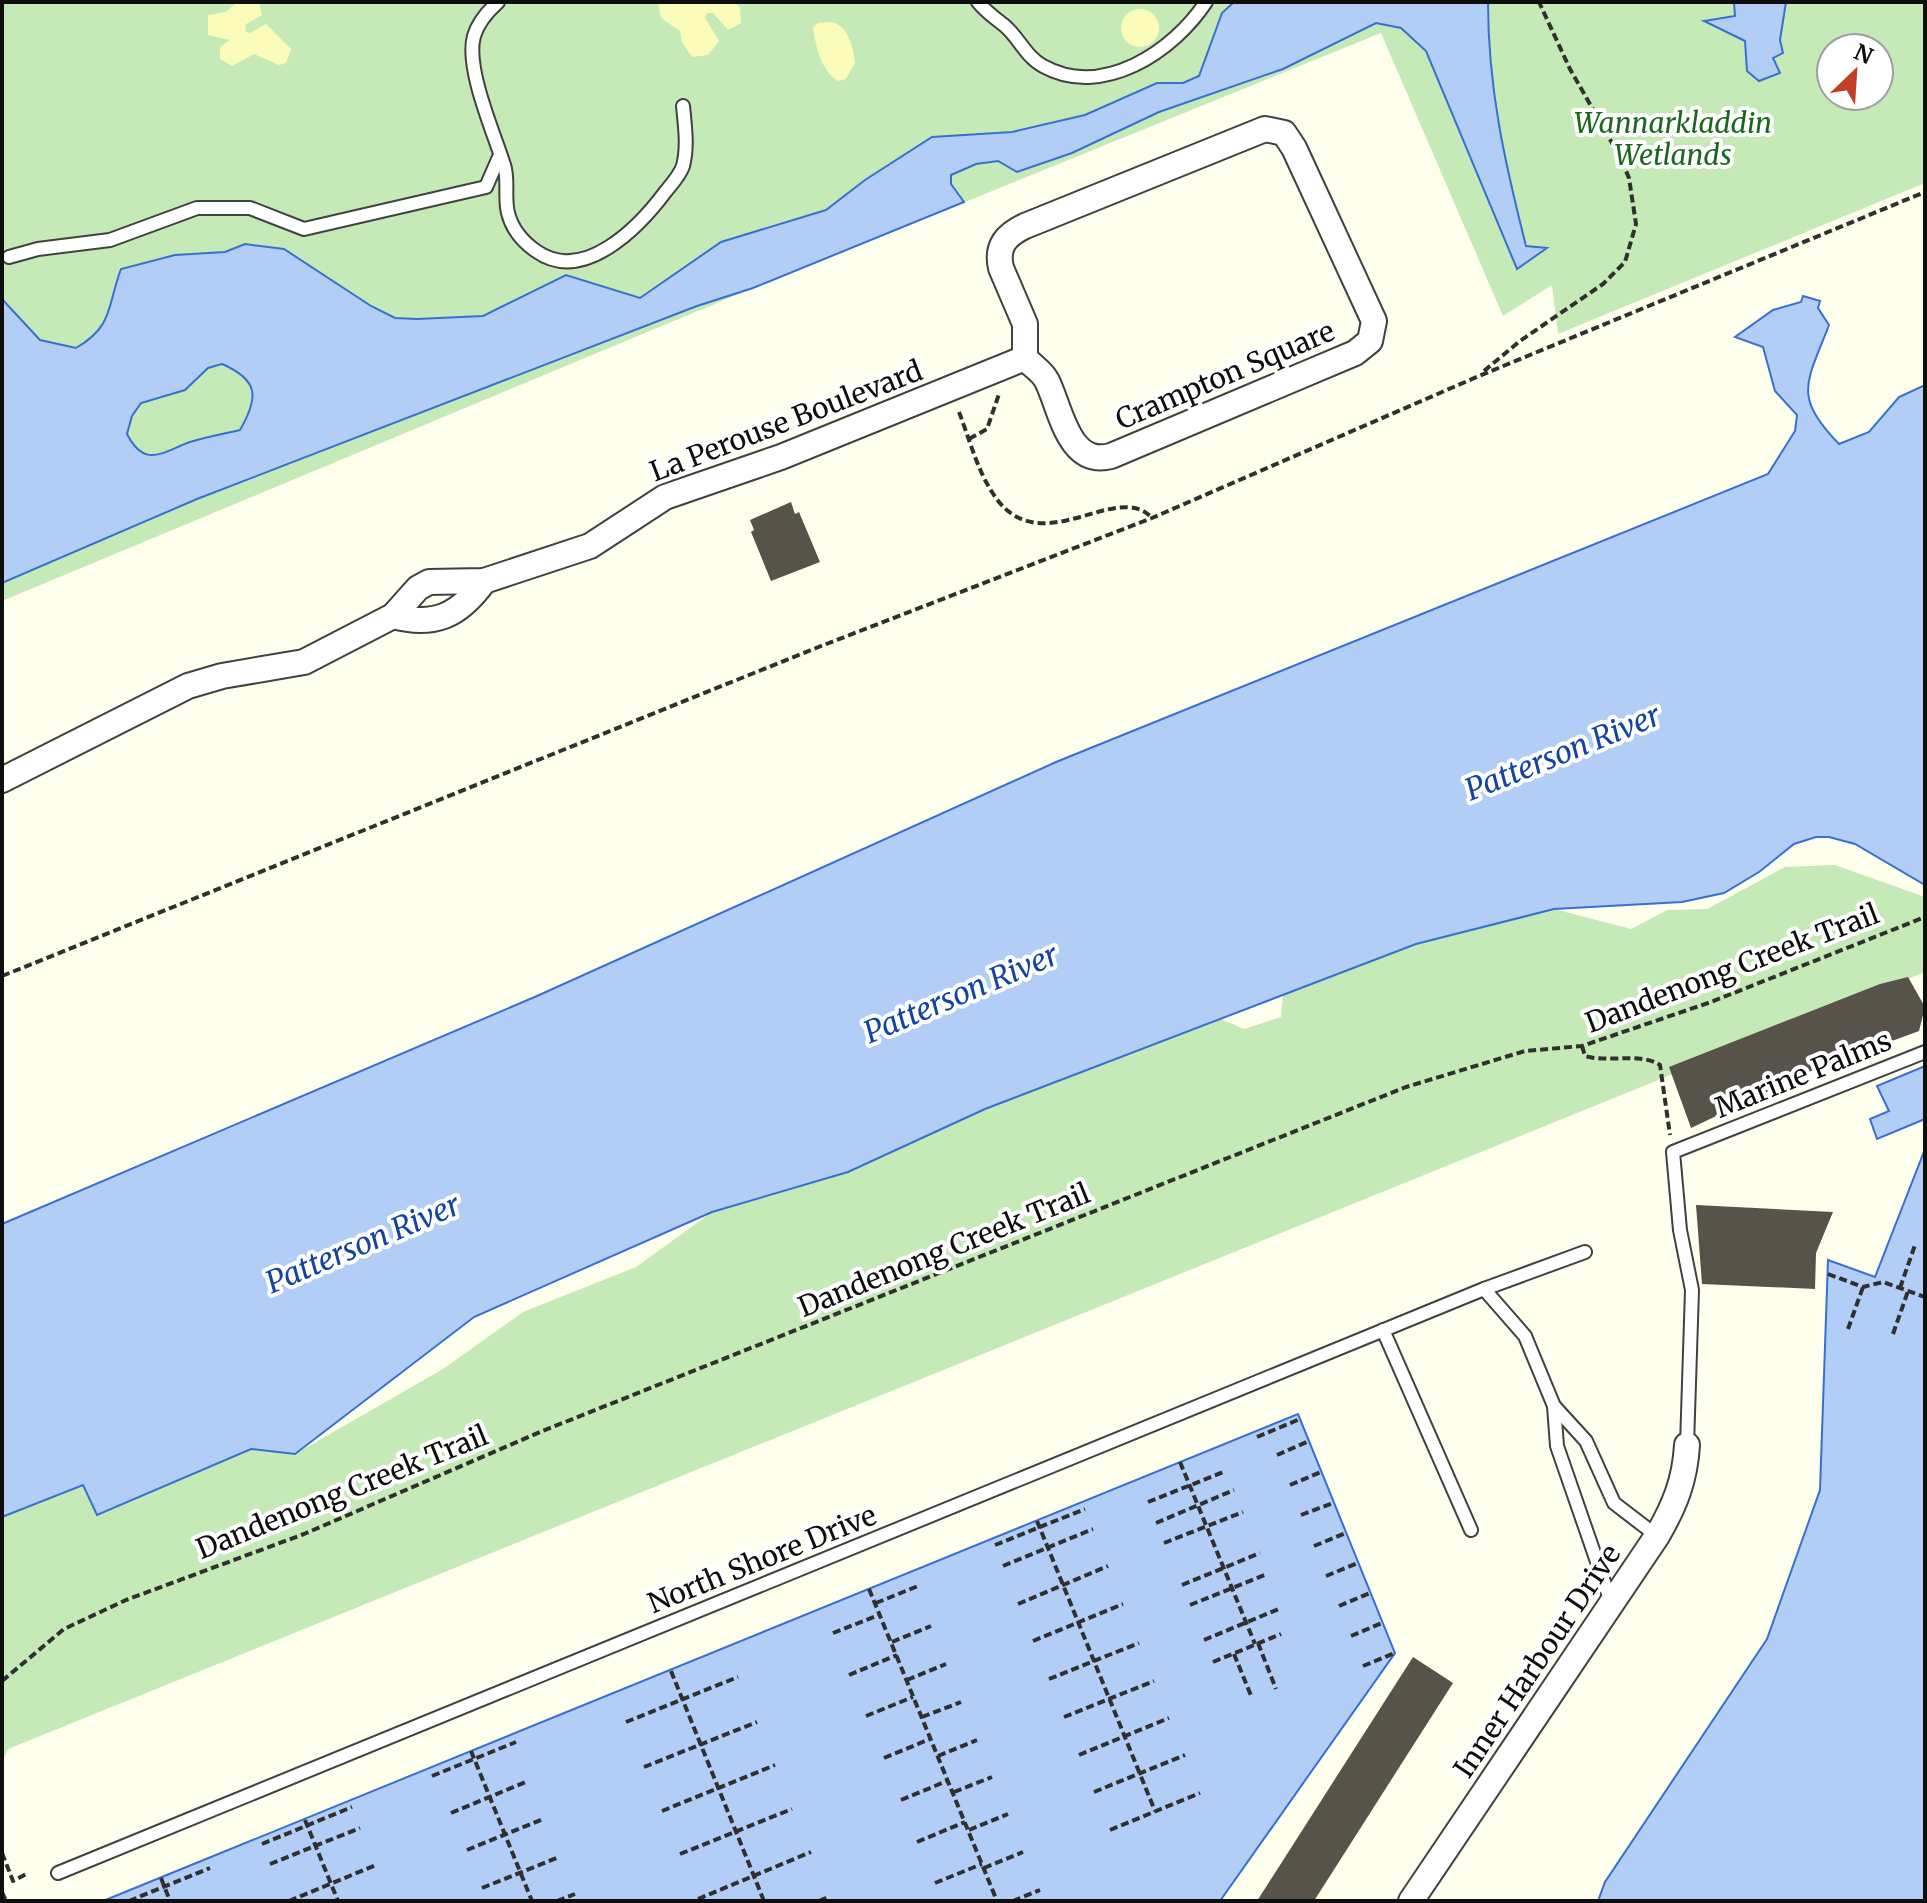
<svg xmlns="http://www.w3.org/2000/svg" width="1927" height="1903" font-family="Merriweather,serif">
	<style>
		.green { fill: #c6eab7; fill-rule: evenodd }
		.sand { fill: #fbfcba }
		.water { fill: #b2cef7; stroke: #3770d0; stroke-width: 2; fill-rule: evenodd }
		.building { fill: #57524a }
		.lines { fill: none; stroke-linecap: round; stroke-linejoin: round }
		.lane-casing { stroke: #414141; stroke-width: 16 }
		.street-casing { stroke: #414141; stroke-width: 28 }
		.path { stroke: #303030; stroke-width: 4; stroke-dasharray: 8 4; stroke-linecap: butt }
		.lane { stroke: #fff; stroke-width: 12 }
		.street { stroke: #fff; stroke-width: 24 }
		.labels { text-anchor: middle; stroke-width: 8; stroke-linejoin: round; paint-order: stroke }
		.park-label { font-size: 28px; font-style: italic; fill: #1c671e; stroke: #fff }
		.street-label { font-size: 28px; fill: #0e0e0e; stroke: #fff }
		.water-label { font-size: 30px; font-style: italic; fill: #1444a2; stroke: #fff }
	</style>
	<rect width="100%" height="100%" fill="#ffe"/>
	<!-- green -->
	<g class="green">
		<path d="M2,2H1925V183L1558,334L1552,285L1503,316L1381,33L753,288L2,601ZM1831,48H1879V96H1831Z"/>
		<polygon points="1835,865 1925,897 1925,972 8,1749 2,1762 2,1517 84,1485 98,1515 251,1449 295,1454 443,1369 523,1312 636,1267 712,1212 849,1172 985,1109 1221,1019 1244,1029 1281,1017 1283,995 1416,944 1554,909 1631,929 1667,910 1707,909 1785,867"/>
	</g>
	<!-- sand -->
	<g class="sand">
		<polygon points="237,2 259,3 262,15 246,24 245,31 250,33 266,24 291,49 286,63 279,65 254,54 232,66 220,59 220,47 230,40 208,35 208,15 226,12"/>
		<polygon points="658,2 733,2 740,7 741,23 728,30 713,13 707,13 705,18 719,41 708,55 692,57 682,42 680,31 661,18"/>
		<circle cx="1140" cy="28" r="19"/>
		<path d="M831,22C848,25 853,47 855,63L846,79L838,81C821,71 816,47 813,28L818,23Z"/>
	</g>
	<!-- water -->
	<g class="water">
		<path d="M1234,2H1488C1488,89 1505,163 1526,246L1547,248L1517,269L1426,51L1401,28L1376,23L1283,69L1159,112L1072,153L1017,172L998,161L976,164L951,175V184L964,202L753,288L697,306L197,499L2,583V299L40,340L76,348C114,326 107,306 121,269L175,255L225,252L245,244L284,249L371,306L395,318L417,319L483,316L566,275L640,298L721,242L826,210L865,180L932,137L1012,132L1085,115L1157,83H1183L1199,76L1222,13ZM222,364C259,380 259,397 240,430C223,434 206,437 190,442C162,452 145,469 127,434L132,416L141,403L185,390L208,368Z"/>
		<polygon points="1734,2 1786,2 1780,40 1783,53 1773,58 1780,73 1759,81 1747,71 1745,41 1704,21 1735,16"/>
		<path d="M1803,296L1820,301L1818,308L1829,325C1807,383 1792,395 1839,444L1869,432L1899,397L1925,385V885L1855,844L1829,837H1816L1794,844L1759,872L1724,893L1682,902L1554,909L1416,944L985,1109L848,1172L712,1212L474,1317L295,1454L251,1449L97,1515L83,1485L2,1517V1224L537,996L1056,762L1768,474L1795,431L1797,415L1775,391L1763,347L1735,337L1773,310L1801,302Z"/>
		<polygon points="1925,1066 1925,1119 1877,1139 1870,1119 1889,1111 1877,1086"/>
		<polygon points="1925,1149 1925,1901 1598,1901 1605,1882 1767,1639 1820,1490 1828,1260 1875,1277"/>
		<polygon points="1298,1414 1395,1653 1220,1901 103,1901"/>
	</g>
	<!-- building -->
	<g class="building">
		<polygon points="791,502 795,514 799,512 820,562 771,581 751,532 754,530 750,520"/>
		<polygon points="1908,977 1925,1007 1919,1031 1811,1071 1691,1128 1669,1067 1880,984"/>
		<polygon points="1696,1205 1833,1212 1816,1253 1815,1289 1702,1284"/>
		<polygon points="1413,1657 1453,1683 1314,1901 1257,1901"/>
	</g>
	<g class="lines">
		<!-- lane casing -->
		<g class="lane-casing">
			<g id="lane">
				<path d="M498,2C487,12 478,22 474,36C465,68 494,133 504,165C509,180 504,197 508,213C512,229 523,242 536,251C584,285 640,226 666,191C672,184 680,175 683,166C688,147 685,126 683,106"/>
				<path d="M978,2C986,12 995,18 1005,26C1019,38 1026,57 1043,66C1102,99 1173,52 1206,2"/>
				<polyline points="9,257 38,249 110,240 197,208 250,208 304,229 486,187 500,155"/>
				<polyline points="1484,1289 1525,1336 1554,1406 1557,1446 1611,1602"/>
				<polyline points="1383,1330 1471,1530"/>
				<polyline points="1554,1406 1586,1441 1614,1503 1657,1536"/>
				<polyline points="1687,1445 1692,1290 1680,1230 1673,1152 1925,1052"/>
				<polyline points="58,1873 1484,1289 1585,1252"/>
			</g>
		</g>
		<!-- street casing -->
		<g class="street-casing">
			<g id="street">
				<path d="M1265,129L1284,133L1294,148L1374,321L1370,341L1355,353L1111,456C1068,467 1061,409 1047,381C1042,371 1032,366 1025,358V324L1001,268C996,246 1006,235 1025,226Z"/>
				<path d="M393,616C434,627 459,616 484,581"/>
				<polyline points="2,780 188,686 222,676 304,662 393,616 418,588 429,582 484,581 590,546 665,497 781,457 1025,358"/>
				<path d="M1411,1901L1657,1536C1675,1505 1685,1480 1687,1445"/>
			</g>
		</g>
		<!-- path -->
		<g class="path">
			<polyline points="1484,371 1520,341 1603,284 1625,262 1636,224 1629,178 1620,157 1570,69 1539,2"/>
			<path d="M959,412C969,438 977,469 992,492C1038,567 1116,478 1152,518"/>
			<polyline points="969,439 987,429 999,394"/>
			<polyline points="2,976 816,648 1152,518 1479,376 1925,192"/>
			<path d="M1582,1046L1585,1056C1608,1063 1640,1052 1660,1065L1670,1135"/>
			<polyline points="1828,1274 1863,1287 1883,1282 1925,1297"/>
			<polyline points="1900,1288 1915,1245"/>
			<polyline points="1848,1329 1863,1287"/>
			<polyline points="1893,1334 1908,1291"/>
			<polyline points="1257,1437 1300,1419"/>
			<polyline points="1277,1455 1309,1441"/>
			<polyline points="1180,1462 1255,1644"/>
			<polyline points="1290,1485 1321,1472"/>
			<polyline points="1148,1502 1226,1471"/>
			<polyline points="1301,1515 1333,1503"/>
			<polyline points="1037,1521 1155,1811"/>
			<polyline points="1156,1523 1234,1490"/>
			<polyline points="1164,1543 1243,1512"/>
			<polyline points="995,1545 1085,1509"/>
			<polyline points="1314,1546 1346,1533"/>
			<polyline points="1003,1566 1093,1529"/>
			<polyline points="1326,1576 1358,1563"/>
			<polyline points="1182,1585 1260,1553"/>
			<polyline points="869,1589 997,1901"/>
			<polyline points="876,1603 918,1586"/>
			<polyline points="1018,1604 1108,1566"/>
			<polyline points="1190,1605 1267,1574"/>
			<polyline points="1339,1606 1370,1593"/>
			<polyline points="833,1633 879,1615"/>
			<polyline points="1351,1636 1382,1623"/>
			<polyline points="1204,1640 1281,1608"/>
			<polyline points="1033,1641 1123,1604"/>
			<polyline points="892,1642 931,1626"/>
			<polyline points="1258,1643 1276,1689"/>
			<polyline points="1234,1654 1252,1698"/>
			<polyline points="1213,1662 1281,1634"/>
			<polyline points="1363,1666 1395,1653"/>
			<polyline points="671,1671 764,1901"/>
			<polyline points="849,1675 897,1655"/>
			<polyline points="1049,1679 1139,1643"/>
			<polyline points="907,1680 946,1664"/>
			<polyline points="2,1681 64,1629 126,1600 304,1534 540,1432 1406,1087 1525,1051 1582,1046 1711,1002 1925,917"/>
			<polyline points="866,1716 913,1697"/>
			<polyline points="922,1717 961,1702"/>
			<polyline points="1064,1717 1154,1681"/>
			<polyline points="626,1722 738,1677"/>
			<polyline points="471,1751 532,1901"/>
			<polyline points="1079,1755 1169,1718"/>
			<polyline points="938,1756 977,1740"/>
			<polyline points="884,1758 930,1739"/>
			<polyline points="644,1767 757,1722"/>
			<polyline points="432,1776 516,1742"/>
			<polyline points="954,1792 992,1777"/>
			<polyline points="1094,1792 1185,1755"/>
			<polyline points="901,1800 947,1781"/>
			<polyline points="662,1811 775,1765"/>
			<polyline points="451,1813 528,1781"/>
			<polyline points="305,1820 338,1901"/>
			<polyline points="969,1830 1008,1814"/>
			<polyline points="1110,1830 1200,1793"/>
			<polyline points="917,1842 965,1822"/>
			<polyline points="262,1844 352,1807"/>
			<polyline points="467,1850 543,1819"/>
			<polyline points="2,1853 13,1881 28,1873"/>
			<polyline points="680,1854 792,1809"/>
			<polyline points="270,1864 360,1828"/>
			<polyline points="984,1868 1023,1852"/>
			<polyline points="161,1878 170,1901"/>
			<polyline points="935,1883 982,1864"/>
			<polyline points="482,1888 559,1857"/>
			<polyline points="2,1892 6,1901"/>
			<polyline points="698,1899 811,1852"/>
			<polyline points="129,1901 210,1868"/>
			<polyline points="289,1901 376,1865"/>
			<polyline points="557,1901 575,1894"/>
			<polyline points="819,1901 828,1897"/>
			<polyline points="1013,1901 1040,1890"/>
		</g>
		<!-- lane -->
		<use href="#lane" class="lane"/>
		<!-- street -->
		<use href="#street" class="street"/>
	</g>
	<g class="labels">
		<!-- park labels -->
		<g class="park-label">
			<text x="1673" y="133">Wannarkladdin<tspan x="1673" dy="32">Wetlands</tspan></text>
		</g>
		<!-- street labels -->
		<g class="street-label">
			<text transform="translate(1225 375) rotate(-23)" y="10">Crampton Square</text>
			<text transform="translate(786 421) rotate(-21)" y="10">La Perouse Boulevard</text>
			<text transform="translate(1732 968) rotate(-21)" y="10">Dandenong Creek Trail</text>
			<text transform="translate(1803 1074) rotate(-22)" y="10">Marine Palms</text>
			<text transform="translate(944 1250) rotate(-22)" y="10">Dandenong Creek Trail</text>
			<text transform="translate(342 1492) rotate(-22)" y="10">Dandenong Creek Trail</text>
			<text transform="translate(762 1559) rotate(-22)" y="10">North Shore Drive</text>
			<text transform="translate(1537 1661) rotate(-56)" y="10">Inner Harbour Drive</text>
		</g>
		<!-- water labels -->
		<g class="water-label">
			<text transform="translate(1563 753) rotate(-22)" y="10">Patterson River</text>
			<text transform="translate(961 994) rotate(-23)" y="10">Patterson River</text>
			<text transform="translate(363 1244) rotate(-23)" y="10">Patterson River</text>
		</g>
	</g>
	<!-- border -->
	<rect width="1927" height="1903" fill="none" stroke="#0e0e0e" stroke-width="8"/>
	<!-- north arrow -->
	<g transform="translate(1855 72) rotate(25)"><circle r="38" fill="#ffffff" stroke="#9f9f9f" stroke-width="2"/>
	<path d="M0-6L14 30L0 20L-14 30Z" fill="#c13f22"/>
	<text y="-12" font-size="22" font-weight="bold" text-anchor="middle" fill="#0e0e0e">N</text>
	</g>
</svg>
